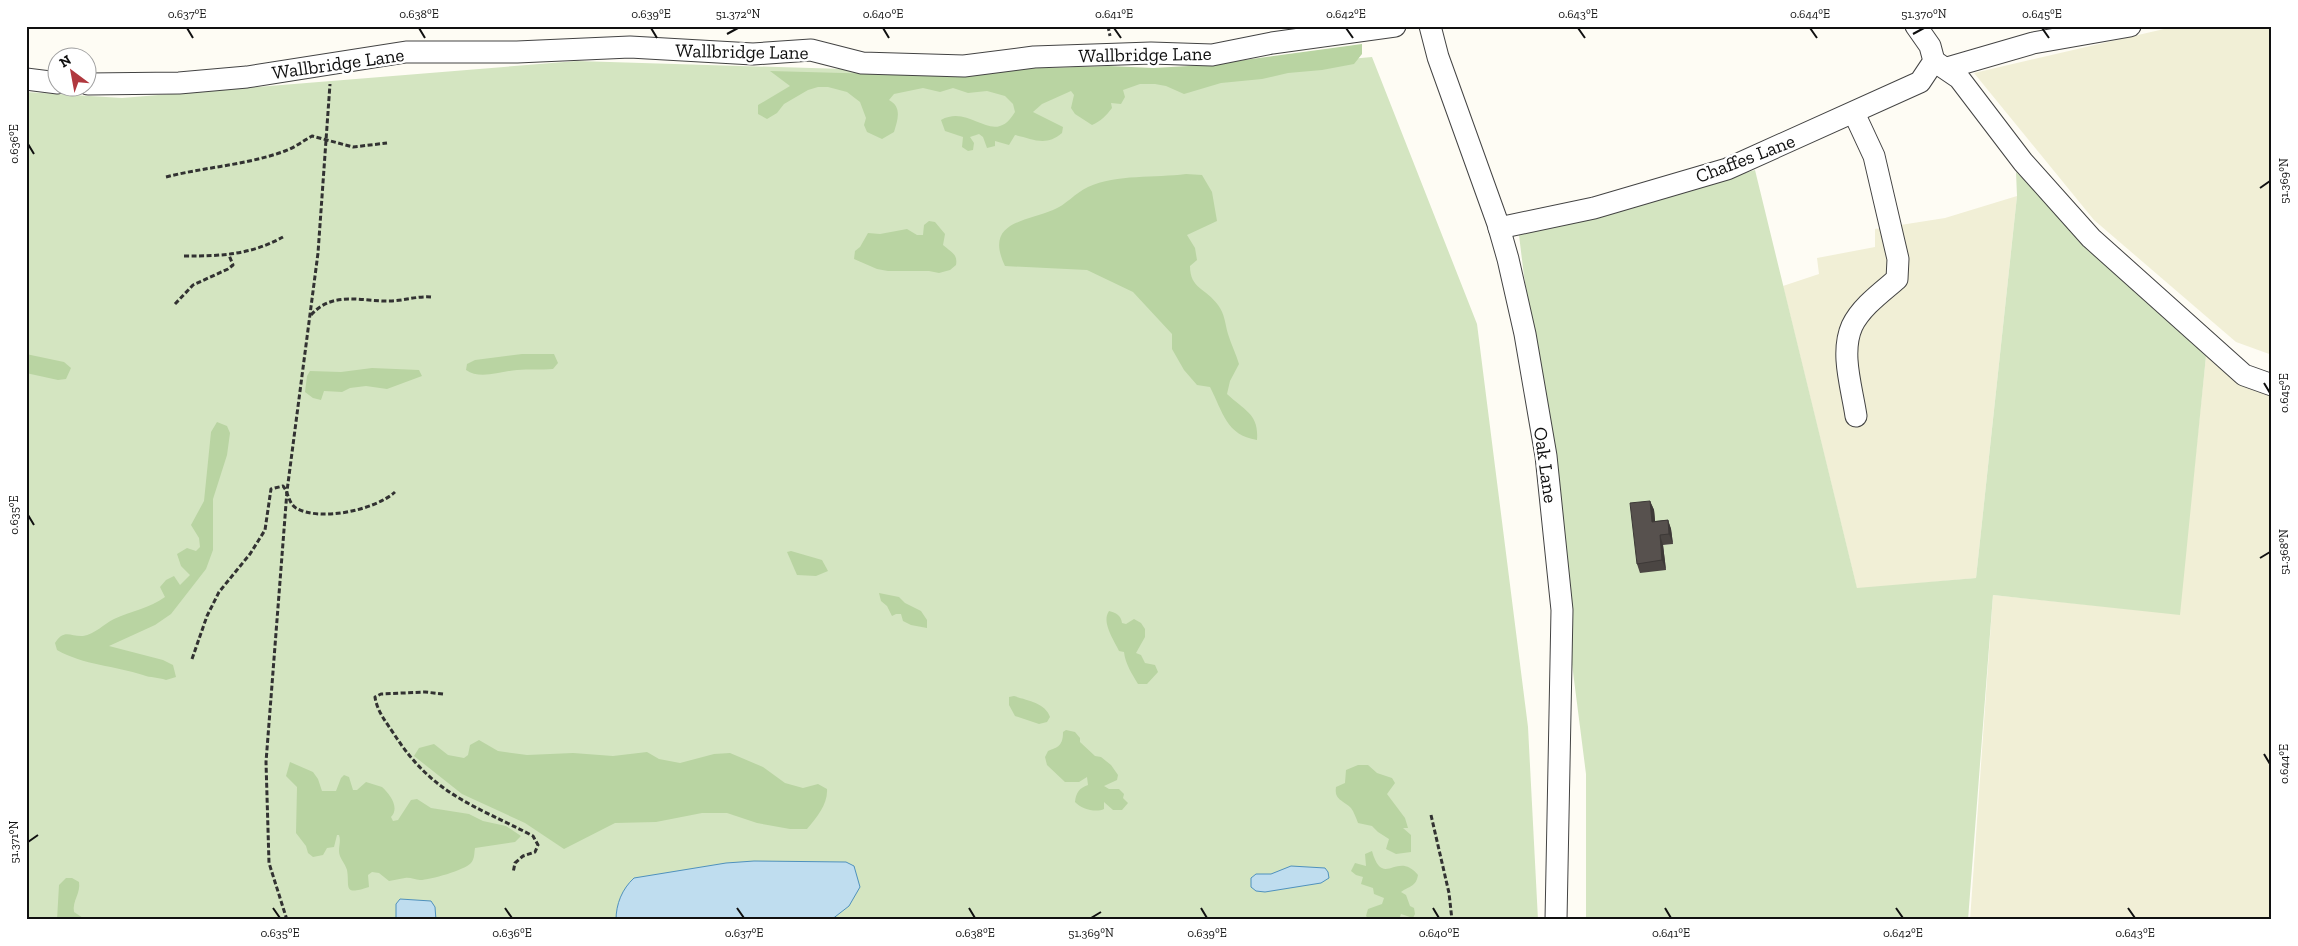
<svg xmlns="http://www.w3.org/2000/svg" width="2298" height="946" font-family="'Zilla Slab',serif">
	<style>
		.farmland { fill: #f1efd6 }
		.green { fill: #d4e5c1; fill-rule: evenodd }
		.forest { fill: #b9d4a2 }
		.water { fill: #bfddef; stroke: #4f91bd }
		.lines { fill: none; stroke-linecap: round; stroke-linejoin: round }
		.minor-casing { stroke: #434343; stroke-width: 23 }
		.path { stroke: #323232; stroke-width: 3; stroke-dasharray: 5 2.5; stroke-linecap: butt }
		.minor { stroke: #fff; stroke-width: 21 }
		.wall { fill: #4b4643 }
		.shaded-wall { fill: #3d3937 }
		.building { fill: #57514e; stroke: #3d3937 }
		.ticks { fill: none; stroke: #101010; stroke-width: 2 }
		.labels { text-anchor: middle; stroke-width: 5; stroke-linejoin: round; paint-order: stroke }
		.street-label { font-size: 19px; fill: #101010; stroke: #fff }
		.neatline { fill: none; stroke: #101010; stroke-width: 2 }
		.ticks-label { font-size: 12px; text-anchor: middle; fill: #101010 }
	</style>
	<rect width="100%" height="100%" fill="#fefcf4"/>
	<!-- farmland -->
	<g class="farmland">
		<polygon points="2177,26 2272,26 2272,355 2236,342 2094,220 1974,73"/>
		<polygon points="2017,196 1976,578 1857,589 1783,286 1819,274 1817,258 1875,247 1875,229 1945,218"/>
		<polygon points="2206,356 2235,381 2272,395 2272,920 1970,920 1993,595 2179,614"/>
	</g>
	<!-- green -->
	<g class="green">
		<polygon points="1372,57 1477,324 1528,727 1538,920 26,920 26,92 122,98 577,61 1139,78"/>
		<path d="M1755,170L1857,588L1976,578L2017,196L2016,172L2206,356L2180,615L1993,595L1968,920H1586V774L1551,499L1536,342L1524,276L1519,235ZM1633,513L1656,531L1671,530L1673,544L1663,545L1666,570Z"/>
	</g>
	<!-- forest -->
	<g class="forest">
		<path d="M1362,44V54L1354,64L1322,70L1288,73L1262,79L1221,83L1184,94L1166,86L1155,84H1140L1123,90L1125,97L1121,104L1111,103L1112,108C1106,116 1101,121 1092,125L1075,114L1071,108L1074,95L1071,91L1042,104L1033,112L1063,127L1062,133C1046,147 1033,139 1015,135L1009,145L995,141V146L987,148L983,137L979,134L970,137L974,143L973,150L968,151L962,147L963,137L945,131L941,120C972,103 993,149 1015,112L1013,104L1005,96L987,91L968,93L953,88L940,92L923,88L894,94L889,100C902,107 898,119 894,132L882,139L867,132L864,125L866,118L860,102L847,92L828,87H818L808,90L784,104L777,113L767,119L758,114V105L790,86L770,71L953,76L1006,69L1109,66L1153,68L1207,65Z"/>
		<path d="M1186,174L1202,175L1212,192L1217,221L1187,235L1195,248L1197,260L1190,266C1190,289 1206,288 1218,305C1225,314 1225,324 1228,334C1231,344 1236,354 1239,364L1230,381L1227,394C1245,411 1259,414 1257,440C1226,435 1223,412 1210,387L1197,385L1184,370L1172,349V334L1133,292L1087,270L1005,266C984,222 1024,222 1053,210C1066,205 1075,193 1088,187C1117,174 1155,178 1186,174Z"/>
		<path d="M929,221L935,222L945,234L943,245C951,252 958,254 956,265L950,270L939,273L929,271H888L877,269L854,259L855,251L860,247L868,233L880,234L907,229L917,235H923L924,225Z"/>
		<polygon points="26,354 64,362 71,368 66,379 58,380 26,373"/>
		<path d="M522,354H554L558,363L553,369C541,370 529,369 517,370C501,371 480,380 466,370L467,364L475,360Z"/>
		<polygon points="372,368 419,370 422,376 387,389 366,386 350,388 342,392 324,391 321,400 313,398 305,392 307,376 310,371 341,372"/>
		<path d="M217,422L227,426L230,433L227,455L213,499V550L206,569L171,614L155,625L109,646L163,660L173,665L176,677L166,680C158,677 151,678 143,675C116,666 83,665 57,650L55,643C64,628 71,637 83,636C95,634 104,624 114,619C131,611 150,608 165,597L160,587L166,580L174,576L180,585L190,575L181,566L177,554L187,548L196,551L200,547L199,538L191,525L204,501L211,432Z"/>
		<polygon points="791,551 822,560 828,571 816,576 797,575 787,552"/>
		<polygon points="879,593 899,597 905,603 921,611 927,620 927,628 911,625 903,621 901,614 896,614 892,616 887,606 881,601"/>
		<path d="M1109,611C1116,613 1121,615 1122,623L1126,624L1134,619L1141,623L1145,629V637L1136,653L1141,655L1145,663L1155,665L1158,672L1147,684H1138C1132,674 1125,663 1124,652L1119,651C1114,640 1101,622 1109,611Z"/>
		<path d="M1014,696C1026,700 1046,703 1050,717L1047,722L1039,724L1015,716L1009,705V697Z"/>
		<path d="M1066,730L1075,732L1080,738V742L1095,756L1101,757L1111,765L1118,775L1117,780L1104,786L1109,789H1119L1124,794L1123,798L1128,803L1122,810H1113L1104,802V809C1096,813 1081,809 1075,802C1076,793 1079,788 1088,785L1087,777L1079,782H1065L1047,765L1045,757L1048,751C1058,747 1063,746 1063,732Z"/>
		<path d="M479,740L498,751L527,755L573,753L613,756L647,752L659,759L680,763L714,754L730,753L763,767L785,783L803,788L818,784L827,789C828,804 817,817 807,829H790L757,823L727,813H702L656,822L615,823L564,849L525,823L462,794L414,756L419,748L434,744L448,755L464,758L468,755L470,745Z"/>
		<path d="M290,762L313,772L318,779L322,791H336L341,778L344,775L349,777L353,790H357L366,782L382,787C390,794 400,808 391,817L393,821L398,820L411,800L417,799L431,808L469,814L483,821L506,826L521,836L515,842L475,848C474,853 475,858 471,863C465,870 430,880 420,880C415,880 410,877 405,878C399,879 395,880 389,881L379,873L372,872L368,875L369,887C342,896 350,887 347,870C345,863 339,858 339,851C339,845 341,841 339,835H337L334,847L327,848L323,855L313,857L308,853L306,846L296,833L297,787L286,776Z"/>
		<path d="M1358,765H1368L1377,773L1392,778L1395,783L1387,794L1405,818L1408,828H1403L1411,835V852L1396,854L1386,849L1389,839L1378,832L1372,826L1358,823C1356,818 1354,812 1351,808C1343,800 1334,800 1336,787L1345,783L1346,770Z"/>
		<path d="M1372,851C1383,890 1397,849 1418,875C1416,887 1409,886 1401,892L1406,895L1410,906L1414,908L1415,914L1413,918L1401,914L1399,920H1370L1366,916L1368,909L1382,904L1384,898L1374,894L1373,888L1361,884L1363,877L1356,875L1351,871L1355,863L1366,866L1365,854Z"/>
		<path d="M66,878H72L79,882C81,893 72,901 74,912L86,920H57L59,885Z"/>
	</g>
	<!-- water -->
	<g class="water">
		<path d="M754,861L846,862L854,866L860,887L849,906L831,920H616C616,904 622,889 634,878L726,863Z"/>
		<polygon points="1291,866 1325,868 1328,872 1329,878 1321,883 1265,892 1256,891 1251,887 1251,878 1256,874 1271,874"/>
		<polygon points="400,899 431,901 435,907 436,920 396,920 396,904"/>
	</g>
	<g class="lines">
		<!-- minor casing -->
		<g class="minor-casing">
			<g id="minor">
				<polyline points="1430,26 1438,57 1498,224 1508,259 1525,334 1546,456 1562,610 1556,920"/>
				<polyline points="1934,61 1959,78 2023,162 2091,238 2244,375 2272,385"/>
				<polyline points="1947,68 2033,43 2130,26"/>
				<polyline points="26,79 58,83"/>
				<polyline points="88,84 179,83 247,77 406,52 517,52 630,47 753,54 811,50 862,63 964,66 1034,57 1151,53 1212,55 1272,43 1395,26"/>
				<path d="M1854,113L1874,156L1898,259L1897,279C1882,292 1861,307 1852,326C1840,353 1852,388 1856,416"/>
				<polyline points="1499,228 1594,208 1727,169 1920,82 1934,61 1930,46 1916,26"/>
			</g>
		</g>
		<!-- path -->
		<g class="path">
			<polyline points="1108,26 1110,36"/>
			<path d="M166,177C205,167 247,165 285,151C294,148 303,141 312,136L353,147L387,143"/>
			<path d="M184,256C222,256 250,255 283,237"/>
			<polyline points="175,304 193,285 228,269 233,265 229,255"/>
			<path d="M311,315C333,290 363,302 392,301C406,300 418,296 431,297"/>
			<path d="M192,659L207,616L219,592L250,554L265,530L271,489L283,486C289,493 288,503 296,508C320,522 375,510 395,492"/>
			<path d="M443,694L425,692L381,694L375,697C377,711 386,722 394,734C433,795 474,805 533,836L538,845L535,852L523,856L515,863L513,873"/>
			<polyline points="1431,815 1449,893 1452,920"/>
			<polyline points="287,920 269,863 266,762 287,491 318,253 330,84"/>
		</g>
		<!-- minor -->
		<use href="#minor" class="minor"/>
	</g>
	<!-- wall -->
	<polygon class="wall" points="1650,501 1654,510 1655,521 1668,520 1671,529 1673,544 1663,545 1666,570 1640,573 1637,564"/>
	<!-- shaded-wall -->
	<g class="shaded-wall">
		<polygon points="1650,501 1654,510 1656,531 1652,522"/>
		<polygon points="1668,520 1671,529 1673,544 1669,534"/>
		<polygon points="1660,535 1663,545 1666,570 1662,560"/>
	</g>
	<!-- building -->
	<polygon class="building" points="1650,501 1652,522 1668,520 1669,534 1660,535 1662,560 1637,564 1630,503"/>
	<!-- ticks -->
	<path class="ticks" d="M187,28L193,38M419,28L425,38M651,28L657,38M883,28L889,38M1114,28L1121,38M1346,28L1353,38M1578,28L1585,38M1810,28L1817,38M2042,28L2049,38M727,34L738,28M1913,34L1924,28M28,144L34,154M2260,188L2270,181M2264,383L2270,393M28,515L34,525M2260,558L2270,552M2264,754L2270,764M28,842L38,835M273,908L280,918M505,908L512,918M737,908L744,918M969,908L975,918M1201,908L1207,918M1433,908L1439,918M1665,908L1671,918M1896,908L1903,918M2128,908L2135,918M1091,918L1101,912"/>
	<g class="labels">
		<!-- street labels -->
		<g class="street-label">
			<text transform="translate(742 51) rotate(1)" y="7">Wallbridge Lane</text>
			<text transform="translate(1145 54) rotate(-1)" y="7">Wallbridge Lane</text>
			<text transform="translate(338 63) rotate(-8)" y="7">Wallbridge Lane</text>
			<text transform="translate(1745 158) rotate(-21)" y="7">Chaffes Lane</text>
			<text transform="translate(1546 465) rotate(82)" y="7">Oak Lane</text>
		</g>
	</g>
	<!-- border -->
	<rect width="2298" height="946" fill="none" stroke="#ffffff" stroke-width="55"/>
	<!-- north arrow -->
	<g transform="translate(72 72) rotate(328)"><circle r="24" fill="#ffffff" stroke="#9f9f9f"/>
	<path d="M0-4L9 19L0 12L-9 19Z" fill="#b0383e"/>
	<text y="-8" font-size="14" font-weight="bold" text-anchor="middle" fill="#101010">N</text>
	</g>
	<rect x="28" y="28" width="2242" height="890" class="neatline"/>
	<g class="ticks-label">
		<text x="187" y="18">0.637°E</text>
		<text x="419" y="18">0.638°E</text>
		<text x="651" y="18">0.639°E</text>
		<text x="738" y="18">51.372°N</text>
		<text x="883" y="18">0.640°E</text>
		<text x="1114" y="18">0.641°E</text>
		<text x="1346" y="18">0.642°E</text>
		<text x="1578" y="18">0.643°E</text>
		<text x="1810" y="18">0.644°E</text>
		<text x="1924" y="18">51.370°N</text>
		<text x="2042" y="18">0.645°E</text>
		<text transform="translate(14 144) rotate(-90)" y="4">0.636°E</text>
		<text transform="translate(2284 181) rotate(-90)" y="4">51.369°N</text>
		<text transform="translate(2284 393) rotate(-90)" y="4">0.645°E</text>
		<text transform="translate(14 515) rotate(-90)" y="4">0.635°E</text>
		<text transform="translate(2284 552) rotate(-90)" y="4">51.368°N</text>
		<text transform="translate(2284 764) rotate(-90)" y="4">0.644°E</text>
		<text transform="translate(14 842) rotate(-90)" y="4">51.371°N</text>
		<text x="280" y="937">0.635°E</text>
		<text x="512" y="937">0.636°E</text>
		<text x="744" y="937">0.637°E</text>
		<text x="975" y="937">0.638°E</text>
		<text x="1091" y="937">51.369°N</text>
		<text x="1207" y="937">0.639°E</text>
		<text x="1439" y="937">0.640°E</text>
		<text x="1671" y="937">0.641°E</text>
		<text x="1903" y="937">0.642°E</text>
		<text x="2135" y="937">0.643°E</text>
	</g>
</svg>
